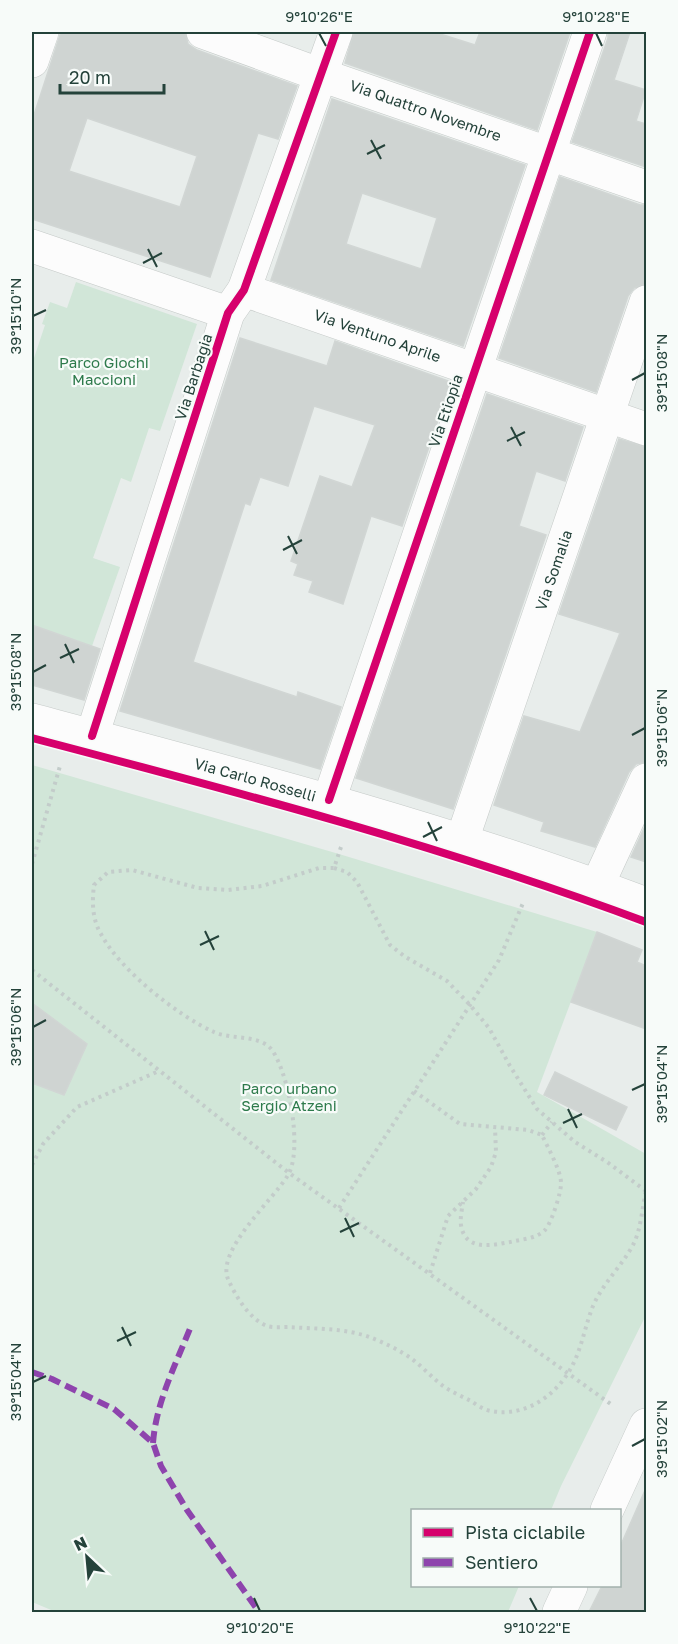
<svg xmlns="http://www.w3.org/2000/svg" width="678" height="1644" font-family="'Golos Text',sans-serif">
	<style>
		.green { fill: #d1e6d8 }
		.building { fill: #cfd4d2; stroke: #d1d6d4; stroke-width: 1.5; fill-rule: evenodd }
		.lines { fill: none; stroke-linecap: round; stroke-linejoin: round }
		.minor-casing { stroke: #c5cac8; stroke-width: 34 }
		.path { stroke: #c3ccca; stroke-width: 4; stroke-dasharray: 3 4.5; stroke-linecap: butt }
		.minor { stroke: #fcfcfc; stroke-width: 33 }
		.quiet { stroke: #8e44ad; stroke-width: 6; stroke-dasharray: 12 6; stroke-linecap: butt }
		.cycleway-casing { stroke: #f7fbf9; stroke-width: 11 }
		.cycleway { stroke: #d6006c; stroke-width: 8 }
		.ticks { fill: none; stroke: #24423a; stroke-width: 2 }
		.labels { text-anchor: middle; stroke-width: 4.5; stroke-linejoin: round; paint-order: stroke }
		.street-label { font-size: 15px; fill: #24423a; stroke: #f7fbf9 }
		.park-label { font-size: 15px; fill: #2d7a4b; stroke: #f7fbf9 }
		.neatline { fill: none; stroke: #24423a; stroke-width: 2 }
		.ticks-label { font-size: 15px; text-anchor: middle; fill: #24423a }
	</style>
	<rect width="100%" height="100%" fill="#e8edeb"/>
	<!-- green -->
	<g class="green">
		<polygon points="76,282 197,324 160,431 149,428 131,482 121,478 93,558 120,567 92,646 32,625 32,364 45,325 42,324 50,302 67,308"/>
		<polygon points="32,765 339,854 597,932 537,1092 646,1154 646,1315 561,1486 551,1510 412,1510 412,1586 519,1586 508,1612 56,1612 32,1602"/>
	</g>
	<!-- building -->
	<g class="building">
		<path d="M61,32H185L188,44L197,50L297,86L278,139L258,133L210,277L32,219V121ZM87,118L197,156L180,207L69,171Z"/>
		<polygon points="354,32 434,32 475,45 480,32 570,32 537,130 345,63"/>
		<polygon points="608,32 630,32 614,80 646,90 636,121 646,124 646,167 572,142 608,38"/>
		<path d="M332,99L525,165L463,346L271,280ZM362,193L437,218L421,269L346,244Z"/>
		<polygon points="560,177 640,205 646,205 646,284 634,288 628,296 596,392 499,358"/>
		<polygon points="240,338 327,366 335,341 451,382 402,526 371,516 343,604 309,592 313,581 294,575 298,564 291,561 320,476 352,487 375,425 314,406 288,486 260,477 250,505 245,503 193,662 297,697 298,692 341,707 320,769 120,711"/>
		<polygon points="487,394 583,427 565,481 536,471 519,526 546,535 453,809 356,778"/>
		<polygon points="619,439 646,447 646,762 636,764 629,772 595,847 541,831 544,822 494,805 524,716 580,732 620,633 559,614"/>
		<polygon points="32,625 100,649 84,700 32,685"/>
		<polygon points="646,824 646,862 631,857"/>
		<polygon points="597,932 642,950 637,962 646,966 646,1029 571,1002"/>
		<polygon points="32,1003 87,1044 64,1095 32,1083"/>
		<polygon points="555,1072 627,1107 616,1130 544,1095"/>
		<polygon points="646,1488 646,1612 589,1612 602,1586 620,1586 620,1547"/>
	</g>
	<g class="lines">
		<!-- minor casing -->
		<g class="minor-casing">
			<g id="minor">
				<path id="s1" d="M203,32L321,75L646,187"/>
				<polyline points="32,61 42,32"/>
				<polyline points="32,246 228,313"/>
				<path id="s2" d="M244,290L646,429"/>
				<path id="s3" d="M32,720C239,775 446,829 646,904"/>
				<polyline points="92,736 228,313 244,290 336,32"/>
				<polyline points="329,800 590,32"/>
				<path id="s4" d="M462,840L646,302"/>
				<polyline points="597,886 646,780"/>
				<polyline points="607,1510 646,1425"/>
				<polyline points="559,1612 571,1586"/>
			</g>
		</g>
		<!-- path -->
		<g class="path">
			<path d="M341,847L334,868H319L262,886L228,890L198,888L132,870L108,872L94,885C92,902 92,919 101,934C120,970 178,1016 214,1032C231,1040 260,1034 272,1050C289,1074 303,1150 288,1175C274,1199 216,1250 228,1279C235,1295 249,1319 267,1326C273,1328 283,1327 289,1327C316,1329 347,1328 372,1338C385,1343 401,1351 412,1359C424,1368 434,1380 446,1388C454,1393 463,1397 471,1401C477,1405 484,1410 491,1411C528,1418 561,1392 575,1360C583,1342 586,1323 593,1306C603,1283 621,1267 633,1245C641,1230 642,1208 646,1191"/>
			<polyline points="32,864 60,766"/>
			<polyline points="334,868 347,872 357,882 390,945 404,956 447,981 470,1005 489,1028 510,1066 537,1109 575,1142 607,1162 646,1191"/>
			<polyline points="32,970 289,1173 612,1405"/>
			<path d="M414,1091L460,1124L528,1130L542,1135C548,1148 560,1169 561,1182C562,1191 551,1224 545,1230C536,1239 522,1239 510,1242C493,1245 465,1252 461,1225C460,1218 462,1209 463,1202"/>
			<polyline points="542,1135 552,1122"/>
			<polyline points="32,1165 43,1144 77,1107 159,1071"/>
			<polyline points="339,1208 499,960 523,903"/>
			<polyline points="430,1273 448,1216 476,1189 491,1167 496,1152 495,1128"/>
		</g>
		<!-- minor -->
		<use href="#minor" class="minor"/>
		<!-- quiet -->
		<g class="quiet">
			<polyline points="32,1372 52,1379 114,1409 153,1443 161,1466 187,1510 259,1612"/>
			<path d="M153,1443C156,1402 176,1364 191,1326"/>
		</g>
		<!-- cycleway casing -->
		<g class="cycleway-casing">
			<g id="cycleway">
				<polyline points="92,736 228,313 244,290 336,32"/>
				<path d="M32,738C238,792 446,847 646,922"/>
				<polyline points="329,800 590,32"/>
			</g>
		</g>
		<!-- cycleway -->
		<use href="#cycleway" class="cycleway"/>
	</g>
	<!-- ticks -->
	<path class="ticks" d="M319,33L326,46M596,33L602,46M371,140L381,159M367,154L385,145M148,249L157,267M143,263L162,253M33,316L46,310M632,380L645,373M511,427L521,446M507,441L525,432M288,536L297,554M283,550L302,540M65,644L74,663M60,658L79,649M33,672L46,665M632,735L645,728M428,822L437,841M423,837L442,827M205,931L214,950M200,945L219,936M33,1027L46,1020M632,1090L645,1084M568,1109L577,1128M563,1123L582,1114M345,1218L354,1237M340,1232L359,1223M122,1327L131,1346M117,1341L136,1332M33,1382L46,1376M632,1446L645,1439M254,1598L260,1611M530,1598L537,1611"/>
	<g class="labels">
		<!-- street labels -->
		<g class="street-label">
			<text dy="5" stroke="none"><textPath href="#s1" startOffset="236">Via Quattro Novembre</textPath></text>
			<text dy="5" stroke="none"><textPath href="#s2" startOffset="141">Via Ventuno Aprile</textPath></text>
			<text transform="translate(194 377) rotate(-72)" y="5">Via Barbagia</text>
			<text transform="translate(446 411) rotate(-71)" y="5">Via Etiopia</text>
			<text dy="5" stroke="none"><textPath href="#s4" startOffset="285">Via Somalia</textPath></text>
			<text dy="5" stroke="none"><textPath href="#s3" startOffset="231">Via Carlo Rosselli</textPath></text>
		</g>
		<!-- park labels -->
		<g class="park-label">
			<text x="104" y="368">Parco Giochi<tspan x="104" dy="17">Maccioni</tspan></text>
			<text x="289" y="1094">Parco urbano<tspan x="289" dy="17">Sergio Atzeni</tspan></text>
		</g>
	</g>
	<!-- border -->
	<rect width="678" height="1644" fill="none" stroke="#f7fbf9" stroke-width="66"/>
	<!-- legend -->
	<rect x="411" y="1509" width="210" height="78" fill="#f7fbf9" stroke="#a3b1ad" stroke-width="1.5"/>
	<rect x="423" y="1528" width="30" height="9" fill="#d6006c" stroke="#a3b1ad" stroke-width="1.5"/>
	<text x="465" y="1539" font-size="18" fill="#24423a">Pista ciclabile</text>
	<rect x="423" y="1558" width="30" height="9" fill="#8e44ad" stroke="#a3b1ad" stroke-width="1.5"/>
	<text x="465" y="1569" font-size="18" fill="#24423a">Sentiero</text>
	<!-- north arrow -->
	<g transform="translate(87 1557) rotate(334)" stroke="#f7fbf9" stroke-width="4.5" paint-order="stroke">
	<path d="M0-4.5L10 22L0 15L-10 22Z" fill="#24423a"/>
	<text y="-9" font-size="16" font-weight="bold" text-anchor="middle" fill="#24423a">N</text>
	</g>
	<!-- scale -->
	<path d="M60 84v9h104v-9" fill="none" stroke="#24423a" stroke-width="3"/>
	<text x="69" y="84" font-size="18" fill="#24423a" stroke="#f7fbf9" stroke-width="4.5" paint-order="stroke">20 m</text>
	<rect x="33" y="33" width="612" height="1578" class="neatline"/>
	<g class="ticks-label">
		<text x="319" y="22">9°10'26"E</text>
		<text x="596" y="22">9°10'28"E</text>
		<text transform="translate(16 316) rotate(-90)" y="5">39°15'10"N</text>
		<text transform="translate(662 373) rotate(-90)" y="5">39°15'08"N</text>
		<text transform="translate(16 672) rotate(-90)" y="5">39°15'08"N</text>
		<text transform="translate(662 728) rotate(-90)" y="5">39°15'06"N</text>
		<text transform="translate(16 1027) rotate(-90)" y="5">39°15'06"N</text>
		<text transform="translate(662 1084) rotate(-90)" y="5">39°15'04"N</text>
		<text transform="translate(16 1382) rotate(-90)" y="5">39°15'04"N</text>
		<text transform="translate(662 1439) rotate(-90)" y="5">39°15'02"N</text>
		<text x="260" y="1633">9°10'20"E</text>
		<text x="537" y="1633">9°10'22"E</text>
	</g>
</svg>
